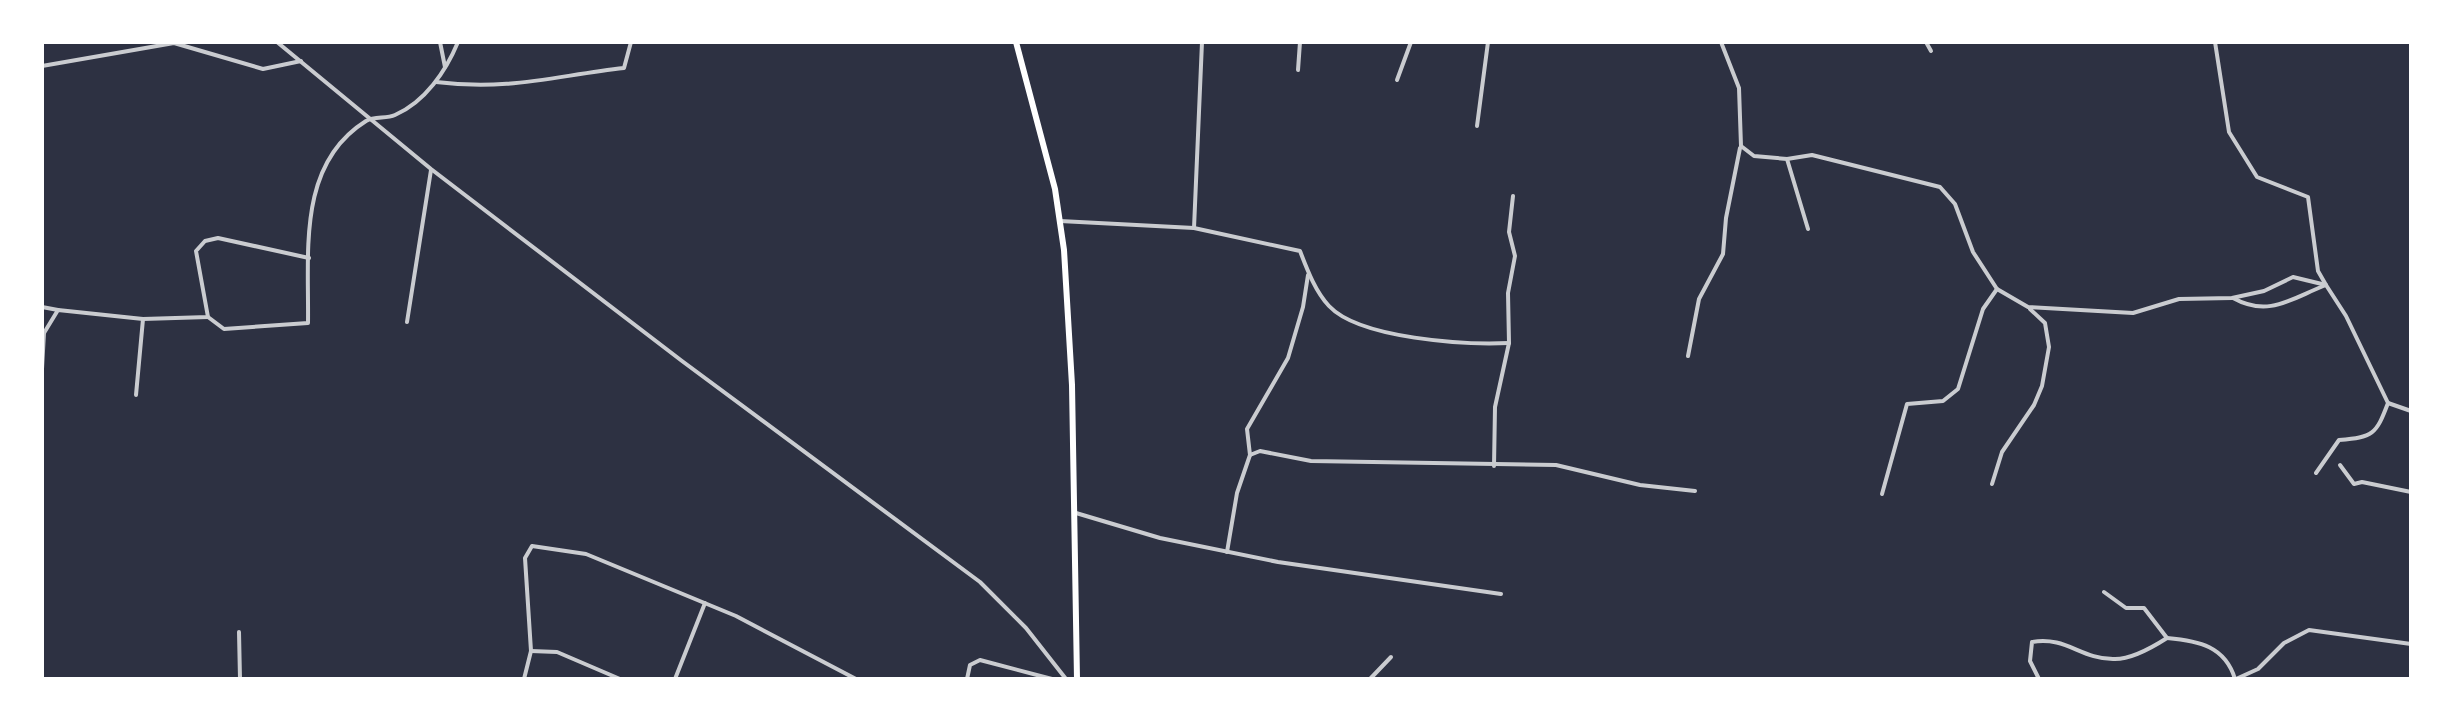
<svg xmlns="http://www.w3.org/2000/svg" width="2453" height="721" font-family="Roboto,sans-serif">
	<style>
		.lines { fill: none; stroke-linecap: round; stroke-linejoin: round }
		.minor { stroke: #caccd0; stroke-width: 4 }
		.secondary { stroke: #fff; stroke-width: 6 }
	</style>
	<rect width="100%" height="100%" fill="#2d3142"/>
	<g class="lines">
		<!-- minor -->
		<g class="minor">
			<polyline points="277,42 431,169 682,361 980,582 1026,628 1066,679"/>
			<polyline points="440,42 445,67"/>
			<polyline points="1721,42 1739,88 1741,146 1754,156 1787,159 1808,229"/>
			<polyline points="1926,42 1931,51"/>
			<path d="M2215,42L2229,132L2257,177L2308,197L2318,271L2326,285C2292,298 2269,318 2233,298"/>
			<polyline points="42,55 42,91"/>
			<polyline points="42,66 174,43 263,69 301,61"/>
			<polyline points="1298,70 1300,42"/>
			<polyline points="1397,80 1411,42"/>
			<path d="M436,82C509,91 554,76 624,68L631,42"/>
			<polyline points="1477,126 1488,42"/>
			<path d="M1787,159L1812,155L1940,187L1955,204L1973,252L1997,289L2028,307L2133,313L2179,299L2232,298L2264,291L2293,277L2326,285L2346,316L2388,403C2376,435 2373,437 2339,440L2316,473"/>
			<path d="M1060,221L1194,228L1300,251C1307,269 1315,291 1329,306C1360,339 1466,345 1509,343"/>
			<polyline points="1194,228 1202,42"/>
			<polyline points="42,307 58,310"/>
			<path d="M208,317L224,329L308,323C309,252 297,164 366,121C375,116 386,119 395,115C425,102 446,71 458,42"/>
			<polyline points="407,322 431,170"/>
			<polyline points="1688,356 1699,299 1723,254 1726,218 1740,148"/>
			<polyline points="42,369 44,333 58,310 143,319 208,317 196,251 205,241 218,238 309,258"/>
			<polyline points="136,395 143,319"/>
			<polyline points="2388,403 2411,411"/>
			<polyline points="1250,455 1247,429 1288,358 1303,307 1308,275"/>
			<polyline points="2340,465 2354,484 2362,482 2411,492"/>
			<polyline points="1494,466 1495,407 1509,343 1508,293 1515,256 1509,232 1513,196"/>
			<polyline points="1992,484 2002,452 2034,405 2042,386 2049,347 2045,323 2030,309"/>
			<polyline points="1882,494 1907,404 1943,401 1958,389 1983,309 1997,289"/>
			<polyline points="1076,513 1160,538 1278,562 1501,594"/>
			<polyline points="1227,552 1237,493 1250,455 1260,451 1311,461 1556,465 1640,485 1695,491"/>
			<polyline points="239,632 240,679"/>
			<path d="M2167,638C2199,641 2225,646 2235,679"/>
			<polyline points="531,651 557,652 620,679"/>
			<polyline points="524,679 531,651 525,558 532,546 586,554 736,616 856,679"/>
			<polyline points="675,679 705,603"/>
			<polyline points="967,679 970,665 980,660 1052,679"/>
			<polyline points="1277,679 1331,679"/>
			<polyline points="1370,679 1391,657"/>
			<path d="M2039,679L2030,661L2032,642C2066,636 2081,659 2113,659C2130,660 2153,647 2167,638L2144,608H2126L2104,592"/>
			<polyline points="2236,679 2258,669 2284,643 2309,630 2411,644"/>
		</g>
		<!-- secondary -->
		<polyline class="secondary" points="1016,42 1055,189 1064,250 1072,385 1077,679"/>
	</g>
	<!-- border -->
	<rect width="2453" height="721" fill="none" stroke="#ffffff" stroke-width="88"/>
</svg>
